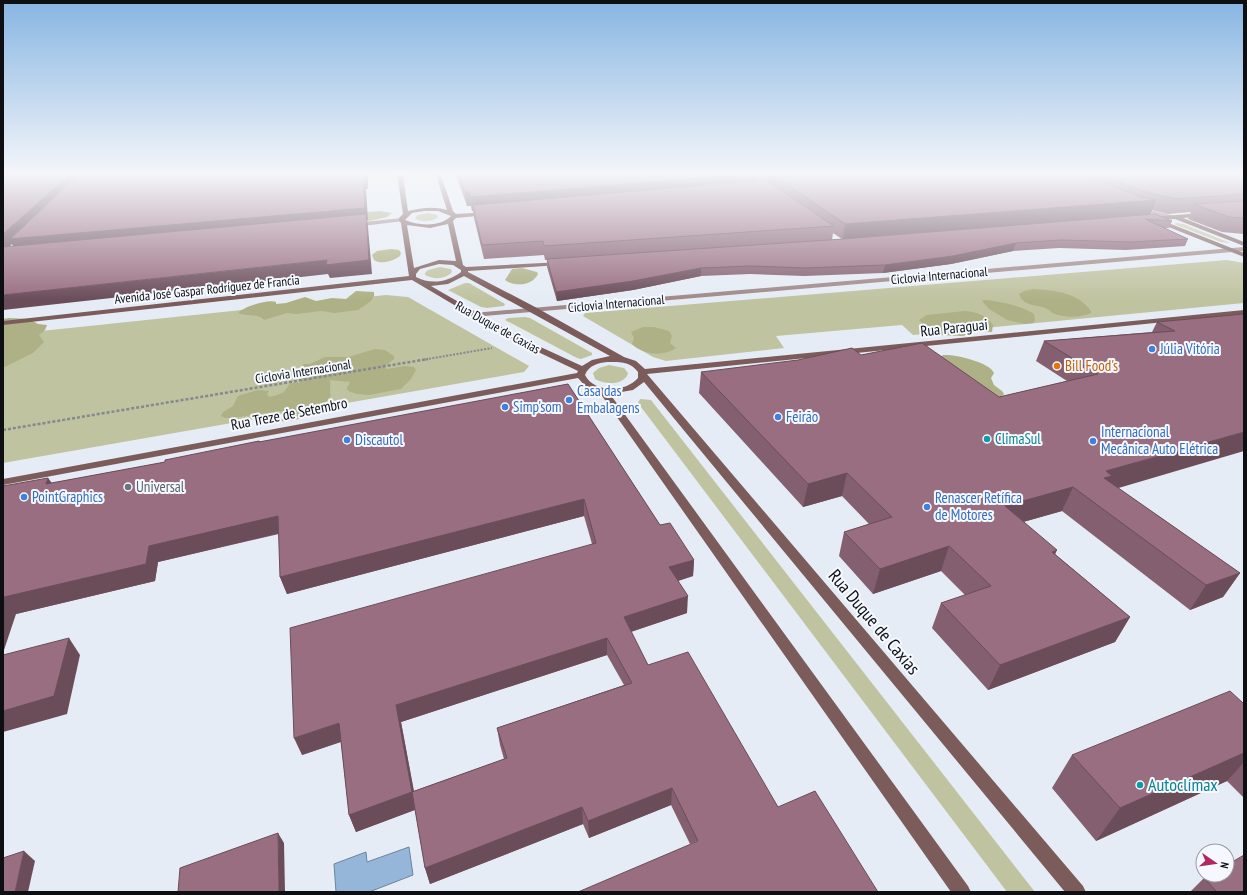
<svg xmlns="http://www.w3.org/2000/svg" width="1247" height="895" font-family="'PT Sans Narrow',sans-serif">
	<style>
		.green { fill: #c0c3a0 }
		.forest { fill: #aeb185 }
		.water { fill: #95b6d8; stroke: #6c849d }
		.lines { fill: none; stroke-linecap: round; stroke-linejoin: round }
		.path-far1 { stroke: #84888f; stroke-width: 2; stroke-dasharray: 2 1.5; stroke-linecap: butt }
		.path { stroke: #84888f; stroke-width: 2.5; stroke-dasharray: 3 2; stroke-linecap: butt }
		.street { fill: #a08a89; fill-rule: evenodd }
		.secondary { fill: #7b5c5b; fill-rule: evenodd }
		.wall { fill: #845f6f; fill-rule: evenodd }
		.shaded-wall { fill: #6b4d5a }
		.building { fill: #996e81; stroke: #6b4d5a; fill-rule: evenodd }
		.shop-dot { fill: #3f7fe0; stroke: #f5f9ff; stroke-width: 1.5 }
		.food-dot { fill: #e8710a; stroke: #f5f9ff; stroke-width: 1.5 }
		.culture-dot { fill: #0f9aa8; stroke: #f5f9ff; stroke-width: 1.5 }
		.worship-dot { fill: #6b7280; stroke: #f5f9ff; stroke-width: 1.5 }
		.labels { text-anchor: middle; stroke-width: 4; stroke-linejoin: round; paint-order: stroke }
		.far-street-label { font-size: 13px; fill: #0d0f13; stroke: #f5f9ff }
		.street-label { font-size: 15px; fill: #0d0f13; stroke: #f5f9ff }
		.shop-label { font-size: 15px; fill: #366cbe; stroke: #f5f9ff; text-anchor: start }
		.food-label { font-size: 15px; fill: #c56008; stroke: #f5f9ff; text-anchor: start }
		.culture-label { font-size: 15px; fill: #0d838f; stroke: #f5f9ff; text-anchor: start }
		.worship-label { font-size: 15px; fill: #5b616d; stroke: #f5f9ff; text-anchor: start }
		.near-street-label { font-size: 18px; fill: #0d0f13; stroke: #f5f9ff }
		.near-culture-label { font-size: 18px; fill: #0d838f; stroke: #f5f9ff; text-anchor: start }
	</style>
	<rect width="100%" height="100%" fill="#e6ecf5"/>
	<!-- green -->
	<g class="green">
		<path d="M428,213L437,215L438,217C432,222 421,223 415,218L418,215Z"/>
		<polygon points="1177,223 1183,224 1230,243 1221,242 1174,224"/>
		<polygon points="1227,260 1244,263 1244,303 913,335 902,325 776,336 784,348 666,361 653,357 583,316 585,313"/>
		<path d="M440,267L451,269L452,272C446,279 434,280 425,275V273L428,270Z"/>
		<polygon points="465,283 469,283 505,304 504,306 487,308 481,307 448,290"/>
		<polygon points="386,295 408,297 529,366 524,372 3,463 3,335"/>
		<polygon points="525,317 530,318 592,353 592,355 581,359 577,358 505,320 508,318"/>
		<path d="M609,365L624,368L628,373L627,376C620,386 604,384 595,379L593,373L599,368Z"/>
		<polygon points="640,399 651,400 1035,892 1007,892 638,403"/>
	</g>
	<!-- forest -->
	<g class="forest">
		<polygon points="380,211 392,213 387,217 365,222 367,212"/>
		<path d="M391,249L399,250L401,253L400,256C393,261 381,265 374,260L372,255L377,251Z"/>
		<path d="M522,268L537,272L538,274C532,286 515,287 505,280L512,269Z"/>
		<path d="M1032,289C1053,290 1078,292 1091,311V313C1080,318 1064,318 1053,313C1051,312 1048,309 1045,308C1035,304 1024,307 1019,294L1024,291Z"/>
		<path d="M356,291L374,292V296L371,301L358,310L335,313L321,311L296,314L287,313L264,320C257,313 247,317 238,313C243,307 268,299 276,302V304L286,303L305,297L316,301L332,298L346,299Z"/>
		<path d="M984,300C998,301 1023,306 1034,314L1035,321L1033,323L1024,324L1007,320L989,309L982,301Z"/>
		<path d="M965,311C977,312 986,315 993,325L992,332L977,331L963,336L939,335L929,331L919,320L927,315Z"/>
		<polygon points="9,318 29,319 38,324 47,325 45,330 39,335 44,342 33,353 3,368 3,319"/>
		<path d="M643,327H654L669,331L672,336L670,343L676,348C664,357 643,355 632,344L634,338L631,332Z"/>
		<path d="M375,349L385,350L394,356V359L384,367L387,369L404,366L414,367L416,370L411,379L401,389L369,395L357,394L348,391L347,388L350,382L330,380C331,386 329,390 331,396C320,409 299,424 281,421L283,414L280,411L231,418H225L221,416L223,412L233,406L238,396L258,390L269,391L267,394L269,397C273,396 278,395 282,393C290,389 285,381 300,383L303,377L298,370L304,364H310L325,357H348Z"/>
		<path d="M943,355C954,354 990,362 994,373L991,378L994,385L1002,391L1004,394L1002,396L996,398L931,364Z"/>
	</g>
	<!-- water -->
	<polygon class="water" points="409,847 413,875 369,892 336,892 334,864 366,852 367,862"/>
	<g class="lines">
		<!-- path-far1 -->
		<polyline class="path-far1" points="422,360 492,348"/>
		<!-- path -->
		<polyline class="path" points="3,430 428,359"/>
		<!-- street -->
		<g class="street">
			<polygon points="1139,207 1175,216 1176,217 1173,219 1137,210 1136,209"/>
			<polygon points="402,218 404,219 404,221 354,227 351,225 354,223"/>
			<polygon points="1244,247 1244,251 473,317 469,315 473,313"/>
		</g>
		<!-- secondary -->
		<g class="secondary">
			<path d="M397,175H403L408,211C422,208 433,206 447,210L436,175H441L453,211L456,214L489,212V214L487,215L456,218L453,221L463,265L466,267L562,262L563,263L560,265L468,271V272L537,308L624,357L636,361L645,369L1244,310V314L647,374L1083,886L1086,892H1065L644,382L633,390L610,394L968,886L971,892H951L600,393L587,388L578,378L3,485V479L577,373L578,371L515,341L412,280L3,325V321L409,276L401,223L399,221V218L403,214ZM424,211H438L451,216C441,227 418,226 405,220L412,213ZM448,224L456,261L439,260L414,268L407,225L430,228ZM439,264L453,265L461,270V272C448,282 431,285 416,277V274L420,269ZM464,276L610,356L592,360L582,366L521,338L431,286L448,284ZM607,362C619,362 630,361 638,372V378C625,393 594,393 585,375C589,365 598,363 607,362Z"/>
			<polygon points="1202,213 1205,215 1204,216 1183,218 1244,242 1244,246 1175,219 1161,220 1244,253 1244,257 1156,222 1156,220 1150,221 1147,219 1150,217"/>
		</g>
	</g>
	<!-- wall -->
	<g class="wall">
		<path d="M456,175H1244V234L1222,232L1188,219L1191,212L1168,214L1152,210L1150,215L1172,221L1169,228H1165L1188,239L1185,246L1126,250L1059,248L1013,251L951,264L883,273L804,276L750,274L701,276L633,290L557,301L547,267V260H545L544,255L484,259L474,218L473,211H472L471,206H467ZM833,233L842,239L832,240Z"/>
		<polygon points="1244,314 1118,488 1240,573 1223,597 1190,610 1062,511 1023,522 1055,554 1130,617 1115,642 988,690 932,628 941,603 965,595 941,571 873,594 839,556 844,532 869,524 842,496 803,507 699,393 701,372 861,355 999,397 1067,381 1036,361 1044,341 1152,332 1157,322"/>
		<path d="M568,384L660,525L694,560L693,576L678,581L687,613L631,632L648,665L778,807L690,844L671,805L589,838L583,824L430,884L425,868L415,810L356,832L349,815L341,742L302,755L592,544L584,516L287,594L280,577L279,534L158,562L155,581L16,614L48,478L52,483L165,462L259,441L260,442ZM607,655L624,685L497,728L500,745L504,759L414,791L401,722Z"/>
		<polygon points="1244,702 1244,798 1227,781 1096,841 1052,788 1072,755"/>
		<polygon points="1204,878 1244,892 1190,892"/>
	</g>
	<!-- shaded-wall -->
	<g class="shaded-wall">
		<polygon points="69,175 363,178 366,175 368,175 368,189 366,189 368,220 367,220 368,227 372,274 330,278 328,274 3,310 3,295 327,260 369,260 16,252 12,244 3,253 3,234"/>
		<polygon points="735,175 758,175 757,186 473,205 473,211 472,211 471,197"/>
		<polygon points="768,175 902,175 776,177 775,185 767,185"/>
		<polygon points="465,192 469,192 471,206 467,206"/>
		<polygon points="1156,200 1150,215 843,239 845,224"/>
		<polygon points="1016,243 1013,251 951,264 883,273 885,265"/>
		<polygon points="701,268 701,276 633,290 557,301 556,292"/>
		<polygon points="1244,432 1244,451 1105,492 1101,499 1106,471"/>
		<polygon points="847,473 842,496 803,507 808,484"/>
		<polygon points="48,478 57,494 46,484"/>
		<polygon points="1073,487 1062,511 995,530 1005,506"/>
		<polygon points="584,499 584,516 287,594 280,577"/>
		<polygon points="278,516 284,532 158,562 155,581 16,614 3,653 3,599 4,597 149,546"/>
		<polygon points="949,546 941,571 873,594 880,569"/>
		<polygon points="1057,550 1046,575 1052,552"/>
		<polygon points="694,560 693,576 668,584 669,567"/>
		<polygon points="1240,573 1223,597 1190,610 1206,585"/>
		<polygon points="688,596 687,613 624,634 624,617"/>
		<polygon points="1130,617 1115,642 988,690 1000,665"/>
		<polygon points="69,638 80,655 67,714 3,732 3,711"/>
		<polygon points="607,638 607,655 401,722 417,809 356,832 349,815 396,705"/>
		<polygon points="339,723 346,740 302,755 294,738"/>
		<polygon points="1244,753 1244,762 1227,781 1096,841 1120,808"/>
		<polygon points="672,788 671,805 589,838 588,821"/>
		<polygon points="582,807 583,824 430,884 425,868"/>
		<polygon points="278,833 284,843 285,892 279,892"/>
		<polygon points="24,851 35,861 28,892 15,892"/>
	</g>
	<!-- building -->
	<g class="building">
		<polygon points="3,175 69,175 3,234"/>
		<polygon points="78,175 366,175 366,178 363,178 365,208 10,239"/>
		<polygon points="459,175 735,175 471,197 469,192 465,192"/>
		<polygon points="807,175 1084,175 1141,197 1156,200 845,224 776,177"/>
		<polygon points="1099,175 1244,175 1244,194 1175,199 1146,192"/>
		<polygon points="766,180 834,226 544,246 543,241 482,245 473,205"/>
		<polygon points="1244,201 1244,218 1229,217 1194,204"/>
		<polygon points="366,214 369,260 326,265 327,260 3,295 3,247"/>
		<polygon points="1155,214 1172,221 1145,219 1188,239 1129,242 1062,240 1016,243 953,256 885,265 805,268 751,266 701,268 633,281 556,292 547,259 843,239"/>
		<polygon points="1244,314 1244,432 1106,471 1112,476 1104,478 1240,573 1206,585 1073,487 1005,506 1057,550 1052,552 1130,617 1000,665 941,603 991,586 949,546 880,569 844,532 892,517 847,473 808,484 701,372 798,360 852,348 861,355 922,343 999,397 1098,374 1044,341 1175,331 1157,322"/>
		<path d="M568,384L660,525L670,523L694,560L669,567L688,596L624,617L648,665L688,652L778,807L815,791L878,892H578L698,841L672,788L588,821L582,807L425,868L412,792L349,815L339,723L294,738L290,628L596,543L584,499L280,577L278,516L149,546L146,564L4,597L3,599V486L48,478L46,484L165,462V460L259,441V442ZM607,638L632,683L497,728L507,758L412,792L396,705Z"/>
		<polygon points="69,638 54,696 3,711 3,655"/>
		<polygon points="1230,691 1243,703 1244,702 1244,753 1120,808 1072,755"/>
		<polygon points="278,833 279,892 178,892 180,868"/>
		<polygon points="24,851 15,892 3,892 3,858"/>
		<polygon points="1244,855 1244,892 1217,892 1204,878 1209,875 1227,875 1227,865"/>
	</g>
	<!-- sky -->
	<linearGradient id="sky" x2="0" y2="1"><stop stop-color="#87b5e2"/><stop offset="0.58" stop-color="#f4f6fa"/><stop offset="1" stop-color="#f4f6fa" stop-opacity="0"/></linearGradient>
	<rect width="1247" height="300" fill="url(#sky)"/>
	<!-- markers -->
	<g class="shop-dot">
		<circle cx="1152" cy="349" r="4"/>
		<circle cx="569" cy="400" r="4"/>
		<circle cx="505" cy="407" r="4"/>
		<circle cx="778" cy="417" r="4"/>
		<circle cx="347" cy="440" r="4"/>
		<circle cx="1093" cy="441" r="4"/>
		<circle cx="24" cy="497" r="4"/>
		<circle cx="927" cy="507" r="4"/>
	</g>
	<circle class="food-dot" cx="1057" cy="366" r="4"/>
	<g class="culture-dot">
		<circle cx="987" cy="439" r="4"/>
		<circle cx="1140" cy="785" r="4"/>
	</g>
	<circle class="worship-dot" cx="128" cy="487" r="4"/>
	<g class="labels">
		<!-- far-street labels -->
		<g class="far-street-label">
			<text transform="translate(939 275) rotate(-5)" y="5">Ciclovia Internacional</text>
			<text transform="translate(207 289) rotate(-6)" y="5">Avenida José Gaspar Rodríguez de Francia</text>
			<text transform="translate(616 303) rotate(-5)" y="5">Ciclovia Internacional</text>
			<text transform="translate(498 327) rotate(29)" y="5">Rua Duque de Caxias</text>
			<text transform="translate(303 371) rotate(-9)" y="5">Ciclovia Internacional</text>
		</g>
		<!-- street labels -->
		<g class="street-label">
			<text transform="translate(954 328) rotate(-6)" y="5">Rua Paraguai</text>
			<text transform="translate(289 414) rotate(-11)" y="5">Rua Treze de Setembro</text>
		</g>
		<!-- shop labels -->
		<g class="shop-label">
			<text x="1160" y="354">Júlia Vitória</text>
			<text x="577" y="396">Casa das<tspan x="577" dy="17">Embalagens</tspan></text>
			<text x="513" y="412">Simp'som</text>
			<text x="786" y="422">Feirão</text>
			<text x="1101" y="437">Internacional<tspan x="1101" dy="17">Mecânica Auto Elétrica</tspan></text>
			<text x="355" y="445">Discautol</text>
			<text x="32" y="502">PointGraphics</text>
			<text x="935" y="503">Renascer Retífica<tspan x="935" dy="17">de Motores</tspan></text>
		</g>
		<!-- food labels -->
		<g class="food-label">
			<text x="1065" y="371">Bill Food's</text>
		</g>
		<!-- culture labels -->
		<g class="culture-label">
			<text x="995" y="444">ClimaSul</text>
		</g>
		<!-- worship labels -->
		<g class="worship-label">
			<text x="136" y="492">Universal</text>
		</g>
		<!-- near-street labels -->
		<g class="near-street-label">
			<text transform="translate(874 622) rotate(50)" y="6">Rua Duque de Caxias</text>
		</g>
		<!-- near-culture labels -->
		<g class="near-culture-label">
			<text x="1148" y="791">Autoclímax</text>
		</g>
	</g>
	<!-- border -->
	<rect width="1247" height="895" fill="none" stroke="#0d0f13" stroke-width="8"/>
	<!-- north arrow -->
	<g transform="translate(1215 863) rotate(103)"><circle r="19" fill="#f5f9ff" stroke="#989ba1"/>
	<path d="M0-3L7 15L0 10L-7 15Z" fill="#b22762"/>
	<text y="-6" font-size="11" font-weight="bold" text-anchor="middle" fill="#0d0f13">N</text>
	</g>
</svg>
